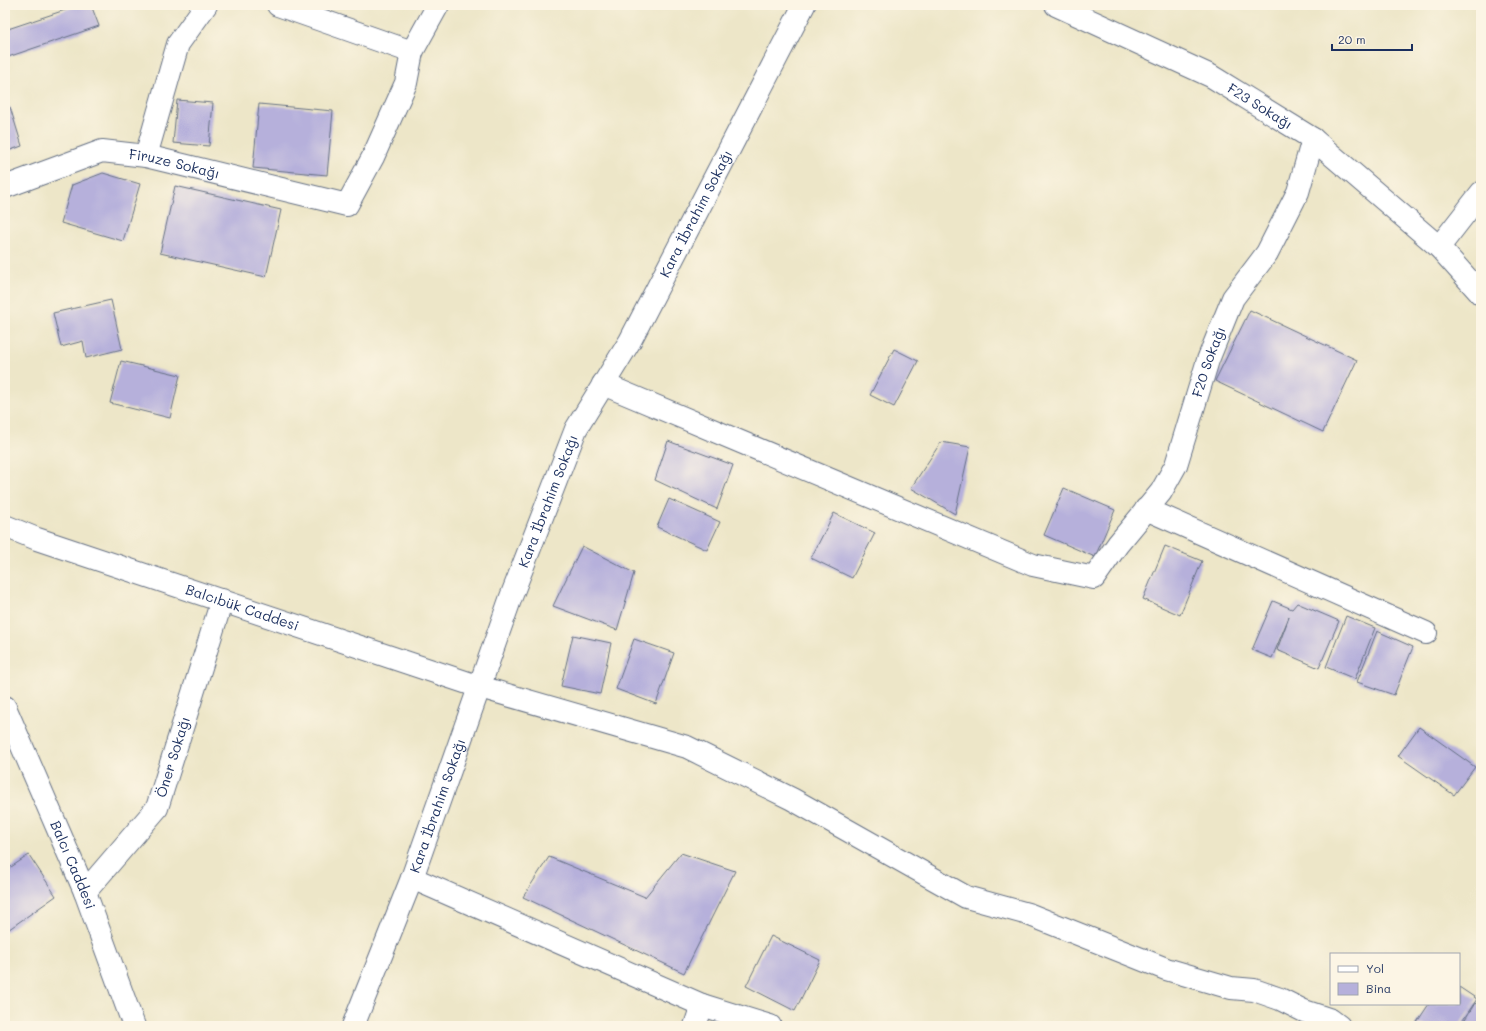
<svg xmlns="http://www.w3.org/2000/svg" width="1486" height="1031" font-family="Mali,sans-serif">
	<style>
		.building { fill: #b6b0db }
		.lines { fill: none; stroke-linecap: round; stroke-linejoin: round }
		.minor-casing { stroke: #646f83; stroke-width: 24 }
		.minor { stroke: #fff; stroke-width: 22 }
		.labels { text-anchor: middle; stroke-width: 3.5; stroke-linejoin: round; paint-order: stroke }
		.street-label { font-size: 14px; fill: #1b2f5e; stroke: #fcf5e5 }
	</style>
	<rect width="100%" height="100%" fill="#fcf5e5"/>
	<filter id="ink" filterUnits="userSpaceOnUse"><feTurbulence type="fractalNoise" baseFrequency=".025" numOctaves="2"/><feDisplacementMap in="SourceGraphic" scale="8" xChannelSelector="R" yChannelSelector="G"/><feConvolveMatrix kernelMatrix="1 2 1 2 8 2 1 2 1" color-interpolation-filters="sRGB"/></filter>
	<filter id="wash" filterUnits="userSpaceOnUse"><feTurbulence type="fractalNoise" baseFrequency=".012" numOctaves="4" result="noise"/><feDisplacementMap in="SourceGraphic" scale="16" xChannelSelector="R" yChannelSelector="G"/><feGaussianBlur stdDeviation="0.9" result="paint"/><feColorMatrix in="noise" values="0 0 0 0 0 0 0 0 0 0 0 0 0 0 0 0 0 1.4 0 .05"/><feComposite in="paint" operator="in"/></filter>
	<g filter="url(#wash)">
		<rect width="100%" height="100%" fill="#ede6c8"/>
		<g id="blocks">
			<!-- building -->
			<g class="building">
				<polygon points="80,5 91,5 99,26 5,58 5,30"/>
				<polygon points="177,100 213,103 209,146 173,143"/>
				<polygon points="259,104 333,111 327,175 253,168"/>
				<polygon points="10,107 22,146 5,152 5,108"/>
				<polygon points="103,173 140,184 123,241 61,223 72,185"/>
				<polygon points="175,186 281,210 266,277 160,253"/>
				<polygon points="111,300 122,349 86,358 83,341 61,347 53,313"/>
				<polygon points="1250,310 1357,360 1323,432 1215,381"/>
				<polygon points="894,349 918,361 894,407 870,395"/>
				<polygon points="121,361 180,375 170,418 110,403"/>
				<polygon points="668,441 733,465 717,509 655,480"/>
				<polygon points="941,442 970,447 955,514 911,488"/>
				<polygon points="1064,488 1115,510 1095,557 1044,535"/>
				<polygon points="669,499 720,522 707,550 657,527"/>
				<polygon points="834,513 875,533 852,578 811,558"/>
				<polygon points="582,546 634,573 617,630 553,606"/>
				<polygon points="1165,546 1202,561 1180,615 1143,599"/>
				<polygon points="1273,601 1292,609 1297,603 1339,621 1319,668 1277,650 1289,617 1272,658 1252,650"/>
				<polygon points="1346,616 1375,628 1355,679 1326,667"/>
				<polygon points="1377,631 1413,647 1394,695 1357,682"/>
				<polygon points="573,635 611,643 600,694 561,686"/>
				<polygon points="634,639 674,653 656,704 616,689"/>
				<polygon points="1419,727 1475,767 1454,795 1398,756"/>
				<polygon points="681,853 735,871 684,973 523,897 549,857 645,897"/>
				<polygon points="29,855 56,896 5,932 5,871"/>
				<polygon points="771,936 820,960 795,1011 746,986"/>
				<polygon points="1459,987 1477,999 1459,1026 1415,1025 1429,1004 1459,1004"/>
				<polygon points="1475,1003 1481,1007 1481,1026 1461,1026"/>
			</g>
		</g>
	</g>
	<g filter="url(#ink)">
		<use href="#blocks" fill-opacity="0" stroke="#646f83" stroke-width="1"/>
		<g class="lines">
			<!-- minor casing -->
			<g class="minor-casing">
				<g id="minor">
					<path id="s1" d="M1056,5L1211,76L1313,139L1439,247L1481,294"/>
					<polyline points="412,52 438,5"/>
					<polyline points="146,156 178,44 206,5"/>
					<path id="s2" d="M5,187L102,151L146,156L347,205L373,157L406,83L412,52L278,5"/>
					<polyline points="1439,247 1481,193"/>
					<path id="s3" d="M603,384L1033,565L1094,578L1118,544L1161,492L1176,465L1208,360L1233,298L1267,253L1298,192L1313,139"/>
					<polyline points="1146,509 1426,633"/>
					<path id="s4" d="M5,526L37,539L480,687L687,747L792,799L966,897L1028,914L1166,969L1231,988L1254,990L1280,999L1304,1011L1331,1020L1339,1026"/>
					<path id="s5" d="M5,707L85,892L134,1026"/>
					<polyline points="412,878 702,1005 770,1026"/>
					<path id="s6" d="M85,892L157,808L222,600"/>
					<path id="s7" d="M353,1026L412,878L511,597L576,429L630,341L804,5"/>
					<polyline points="695,1026 702,1005"/>
				</g>
			</g>
			<!-- minor -->
			<use href="#minor" class="minor"/>
		</g>
	</g>
	<g class="labels">
		<!-- street labels -->
		<g class="street-label">
			<text dy="5" stroke="none"><textPath href="#s1" startOffset="228">F23 Sokağı</textPath></text>
			<text dy="5" stroke="none"><textPath href="#s2" startOffset="177">Firuze Sokağı</textPath></text>
			<text dy="5" stroke="none"><textPath href="#s7" startOffset="884">Kara İbrahim Sokağı</textPath></text>
			<text dy="5" stroke="none"><textPath href="#s3" startOffset="777">F20 Sokağı</textPath></text>
			<text dy="5" stroke="none"><textPath href="#s7" startOffset="560">Kara İbrahim Sokağı</textPath></text>
			<text dy="5" stroke="none"><textPath href="#s4" startOffset="251">Balcıbük Caddesi</textPath></text>
			<text dy="5" stroke="none"><textPath href="#s6" startOffset="164">Öner Sokağı</textPath></text>
			<text dy="5" stroke="none"><textPath href="#s7" startOffset="236">Kara İbrahim Sokağı</textPath></text>
			<text dy="5" stroke="none"><textPath href="#s5" startOffset="172">Balcı Caddesi</textPath></text>
		</g>
	</g>
	<!-- margin -->
	<rect width="1486" height="1031" fill="none" stroke="#fcf5e5" stroke-width="20"/>
	<!-- legend -->
	<rect x="1330" y="953" width="130" height="52" fill="#fcf5e5" stroke="#a2a6af"/>
	<rect x="1338" y="966" width="20" height="6" fill="#ffffff" stroke="#a2a6af"/>
	<text x="1366" y="973" font-size="12" fill="#1b2f5e">Yol</text>
	<rect x="1338" y="983" width="20" height="12" fill="#b6b0db" stroke="#a2a6af"/>
	<text x="1366" y="993" font-size="12" fill="#1b2f5e">Bina</text>
	<!-- scale -->
	<path d="M1332 44v6h80v-6" fill="none" stroke="#1b2f5e" stroke-width="2"/>
	<text x="1338" y="44" font-size="12" fill="#1b2f5e" stroke="#fcf5e5" stroke-width="3" paint-order="stroke">20 m</text>
</svg>
